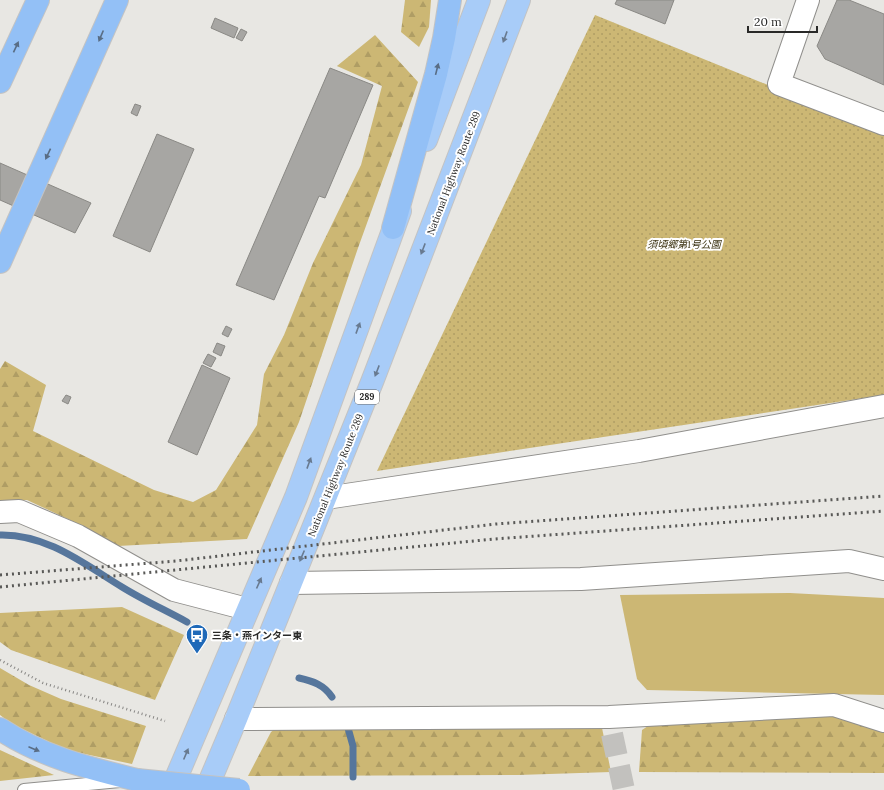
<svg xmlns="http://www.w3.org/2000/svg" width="884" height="790" font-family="Lora,'Noto Sans JP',serif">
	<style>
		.grass { fill: #ccb774 }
		.forest { fill: url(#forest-firs) }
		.park { fill: url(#park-dots) }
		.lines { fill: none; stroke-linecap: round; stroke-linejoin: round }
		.stream { stroke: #56769c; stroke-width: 7 }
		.building { fill: #a7a6a3; stroke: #8a8985 }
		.minor-tunnel { stroke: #c2c1be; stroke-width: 22; stroke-dasharray: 22 11; stroke-linecap: butt }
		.service-casing { stroke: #908f8c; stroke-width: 14 }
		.minor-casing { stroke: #908f8c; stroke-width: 24 }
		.tertiary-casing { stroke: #908f8c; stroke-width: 24 }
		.trunk-casing { stroke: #c3c3c3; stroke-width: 24 }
		.motorway-casing { stroke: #c3c3c3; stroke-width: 24 }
		.path { stroke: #878684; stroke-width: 2.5; stroke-dasharray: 1 3; stroke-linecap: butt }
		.service { stroke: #fff; stroke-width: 12 }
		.minor { stroke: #fff; stroke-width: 22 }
		.tertiary { stroke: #fff; stroke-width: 22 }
		.trunk { stroke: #a8ccf8; stroke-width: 22 }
		.motorway { stroke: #93c0f6; stroke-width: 22 }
		.rail { stroke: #595957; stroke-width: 3; stroke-dasharray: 2 4; stroke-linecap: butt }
		.motorway-bridge-casing { stroke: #c3c3c3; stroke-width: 24; stroke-linecap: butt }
		.motorway-bridge { stroke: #93c0f6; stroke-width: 22 }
		.oneway { fill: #596d85 }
		.oneway2 { fill: #687a90 }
		.labels { text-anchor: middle; stroke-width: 4; stroke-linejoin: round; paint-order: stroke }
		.shield { fill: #fff; stroke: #696968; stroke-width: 1 }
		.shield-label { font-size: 9px; font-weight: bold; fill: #292928 }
		.street-label { font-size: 10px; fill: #292928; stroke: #fff }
		.park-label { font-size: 10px; font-style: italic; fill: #3b3211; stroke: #fff }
		.poi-label { font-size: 10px; font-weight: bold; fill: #292928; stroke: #fff; text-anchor: start }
	</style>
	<defs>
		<pattern id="forest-firs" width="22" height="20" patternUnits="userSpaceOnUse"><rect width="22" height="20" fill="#ccb774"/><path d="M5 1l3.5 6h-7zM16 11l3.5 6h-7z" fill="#af9d64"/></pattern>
		<pattern id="park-dots" width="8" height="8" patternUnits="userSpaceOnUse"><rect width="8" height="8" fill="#ccb774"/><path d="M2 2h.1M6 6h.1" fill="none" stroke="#af9d64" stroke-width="1.8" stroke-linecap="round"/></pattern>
	</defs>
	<rect width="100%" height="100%" fill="#e8e7e3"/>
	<!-- grass -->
	<polygon class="grass" points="790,593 884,598 884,695 647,690 637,679 620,595"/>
	<!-- forest -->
	<g class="forest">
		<polygon points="405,0 431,0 429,27 419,47 401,32"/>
		<polygon points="375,35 418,82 358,248 299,422 247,539 118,546 85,527 27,500 0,501 0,369 5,361 46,385 33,431 154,490 193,502 216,490 257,425 264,374 284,335 313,263 361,165 382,86 337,66"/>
		<polygon points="122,607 184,635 155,700 11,650 0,642 0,613"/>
		<polygon points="0,668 29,685 61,699 146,726 132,764 66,750 12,724 0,715"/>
		<polygon points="836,713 884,717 884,773 639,772 642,730 657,720"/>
		<polygon points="283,723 601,723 611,772 518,775 248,776 271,732"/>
		<polygon points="0,750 54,775 0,781"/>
	</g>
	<!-- park -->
	<polygon class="park" points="595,15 884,132 884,395 377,471"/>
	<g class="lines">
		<!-- stream -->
		<g class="stream">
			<path d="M0,535C47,534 84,564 122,587C143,600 165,610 187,622"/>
			<path d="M299,678C313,681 324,685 332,697"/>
			<polyline points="348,728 353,746 353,777"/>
		</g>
	</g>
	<!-- building -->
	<g class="building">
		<polygon points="617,0 674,0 665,24 615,4"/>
		<polygon points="837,0 849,0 884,14 884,85 825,59 817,46"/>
		<polygon points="215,18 238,28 234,38 211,28"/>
		<polygon points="241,29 247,32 242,41 236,38"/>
		<polygon points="330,68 373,85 325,198 319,196 274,300 236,285"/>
		<polygon points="135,104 141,106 137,116 131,113"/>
		<polygon points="157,134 194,149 150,252 113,236"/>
		<polygon points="0,163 91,203 75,233 0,200"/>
		<polygon points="226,326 232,329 228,337 222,334"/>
		<polygon points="217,343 225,346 221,356 213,352"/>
		<polygon points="208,354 216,358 211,367 203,363"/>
		<polygon points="202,365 230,378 197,455 168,442"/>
		<polygon points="66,395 71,397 68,404 62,401"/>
	</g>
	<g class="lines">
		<!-- minor-tunnel -->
		<polyline class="minor-tunnel" points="612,734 624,790"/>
		<!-- service casing -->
		<g class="service-casing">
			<polyline id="service" points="24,790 120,781"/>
		</g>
		<!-- minor casing -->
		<g class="minor-casing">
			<g id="minor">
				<polyline points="808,0 779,84 884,124"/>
				<polyline points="0,512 19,511 78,536 174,590 247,609"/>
				<polyline points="291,583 581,579 849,561 884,569"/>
				<polyline points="236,719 609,717 834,705 884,721"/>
			</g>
		</g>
		<!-- tertiary casing -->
		<g class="tertiary-casing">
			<polyline id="tertiary" points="326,498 639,451 884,406"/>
		</g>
		<!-- trunk casing -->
		<g class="trunk-casing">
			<g id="trunk">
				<polyline points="426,140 479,0"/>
				<polyline points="171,790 296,497 400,211"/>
				<polyline points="206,790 236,719 372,382 519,0"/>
			</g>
		</g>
		<!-- motorway casing -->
		<g class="motorway-casing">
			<g id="motorway">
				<polyline points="0,82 38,0"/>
				<polyline points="393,228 436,74 444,38 450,0"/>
				<polyline points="0,262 117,0"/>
				<path d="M0,729C42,757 89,768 137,780"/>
			</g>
		</g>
		<!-- path -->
		<polyline class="path" points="0,660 43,683 165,721"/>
		<!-- service -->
		<use href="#service" class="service"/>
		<!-- minor -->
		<use href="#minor" class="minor"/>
		<!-- tertiary -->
		<use href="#tertiary" class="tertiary"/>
		<!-- trunk -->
		<use href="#trunk" class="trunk"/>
		<!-- motorway -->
		<use href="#motorway" class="motorway"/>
		<!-- rail -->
		<g class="rail">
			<polyline points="0,575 176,561 496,524 884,496"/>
			<polyline points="0,587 494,539 884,511"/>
		</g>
		<!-- motorway-bridge casing -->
		<g class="motorway-bridge-casing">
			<polyline id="motorway-bridge" points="137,780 239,790"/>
		</g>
		<!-- motorway-bridge -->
		<use href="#motorway-bridge" class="motorway-bridge"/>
	</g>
	<!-- one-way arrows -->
	<defs><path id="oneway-solid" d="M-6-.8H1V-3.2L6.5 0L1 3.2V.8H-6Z"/></defs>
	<g class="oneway">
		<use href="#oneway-solid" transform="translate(101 36) rotate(113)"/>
		<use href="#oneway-solid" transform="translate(16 47) rotate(-65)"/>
		<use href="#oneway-solid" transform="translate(437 69) rotate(-76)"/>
		<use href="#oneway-solid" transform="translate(48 154) rotate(115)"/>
		<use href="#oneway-solid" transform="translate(34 749) rotate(23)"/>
	</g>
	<g class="oneway2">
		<use href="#oneway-solid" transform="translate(505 37) rotate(110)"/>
		<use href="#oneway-solid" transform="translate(423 249) rotate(111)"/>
		<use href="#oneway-solid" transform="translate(358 328) rotate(-70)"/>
		<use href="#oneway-solid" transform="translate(377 371) rotate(111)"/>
		<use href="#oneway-solid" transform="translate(309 463) rotate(-70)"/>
		<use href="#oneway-solid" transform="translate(302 556) rotate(113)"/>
		<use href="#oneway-solid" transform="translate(259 583) rotate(-66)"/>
		<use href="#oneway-solid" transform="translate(186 754) rotate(-67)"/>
	</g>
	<!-- icons -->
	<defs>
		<g id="bus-pin" transform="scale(1.15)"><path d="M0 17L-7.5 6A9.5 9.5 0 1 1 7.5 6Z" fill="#1f69b8" stroke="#fff"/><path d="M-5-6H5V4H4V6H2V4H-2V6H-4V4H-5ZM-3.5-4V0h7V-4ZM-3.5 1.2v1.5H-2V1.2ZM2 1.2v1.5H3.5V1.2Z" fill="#fff"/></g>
	</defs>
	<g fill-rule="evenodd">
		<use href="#bus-pin" x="197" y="635"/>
	</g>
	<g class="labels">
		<!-- shield labels -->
		<rect class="shield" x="355" y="390" width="24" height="14" rx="3"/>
		<g class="shield-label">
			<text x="367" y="400">289</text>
		</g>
		<!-- street labels -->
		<g class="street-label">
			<text transform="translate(453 173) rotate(-69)" y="4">National Highway Route 289</text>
			<text transform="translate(335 475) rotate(-68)" y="4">National Highway Route 289</text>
		</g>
		<!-- park labels -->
		<g class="park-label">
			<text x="684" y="248">須頃郷第1号公園</text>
		</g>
		<!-- poi labels -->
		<g class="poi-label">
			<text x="212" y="639">三条・燕インター東</text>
		</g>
	</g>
	<!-- scale -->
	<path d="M748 26v6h69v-6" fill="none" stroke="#292928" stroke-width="2"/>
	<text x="754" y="26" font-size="12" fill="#292928" stroke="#ffffff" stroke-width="3" paint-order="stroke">20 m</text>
</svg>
